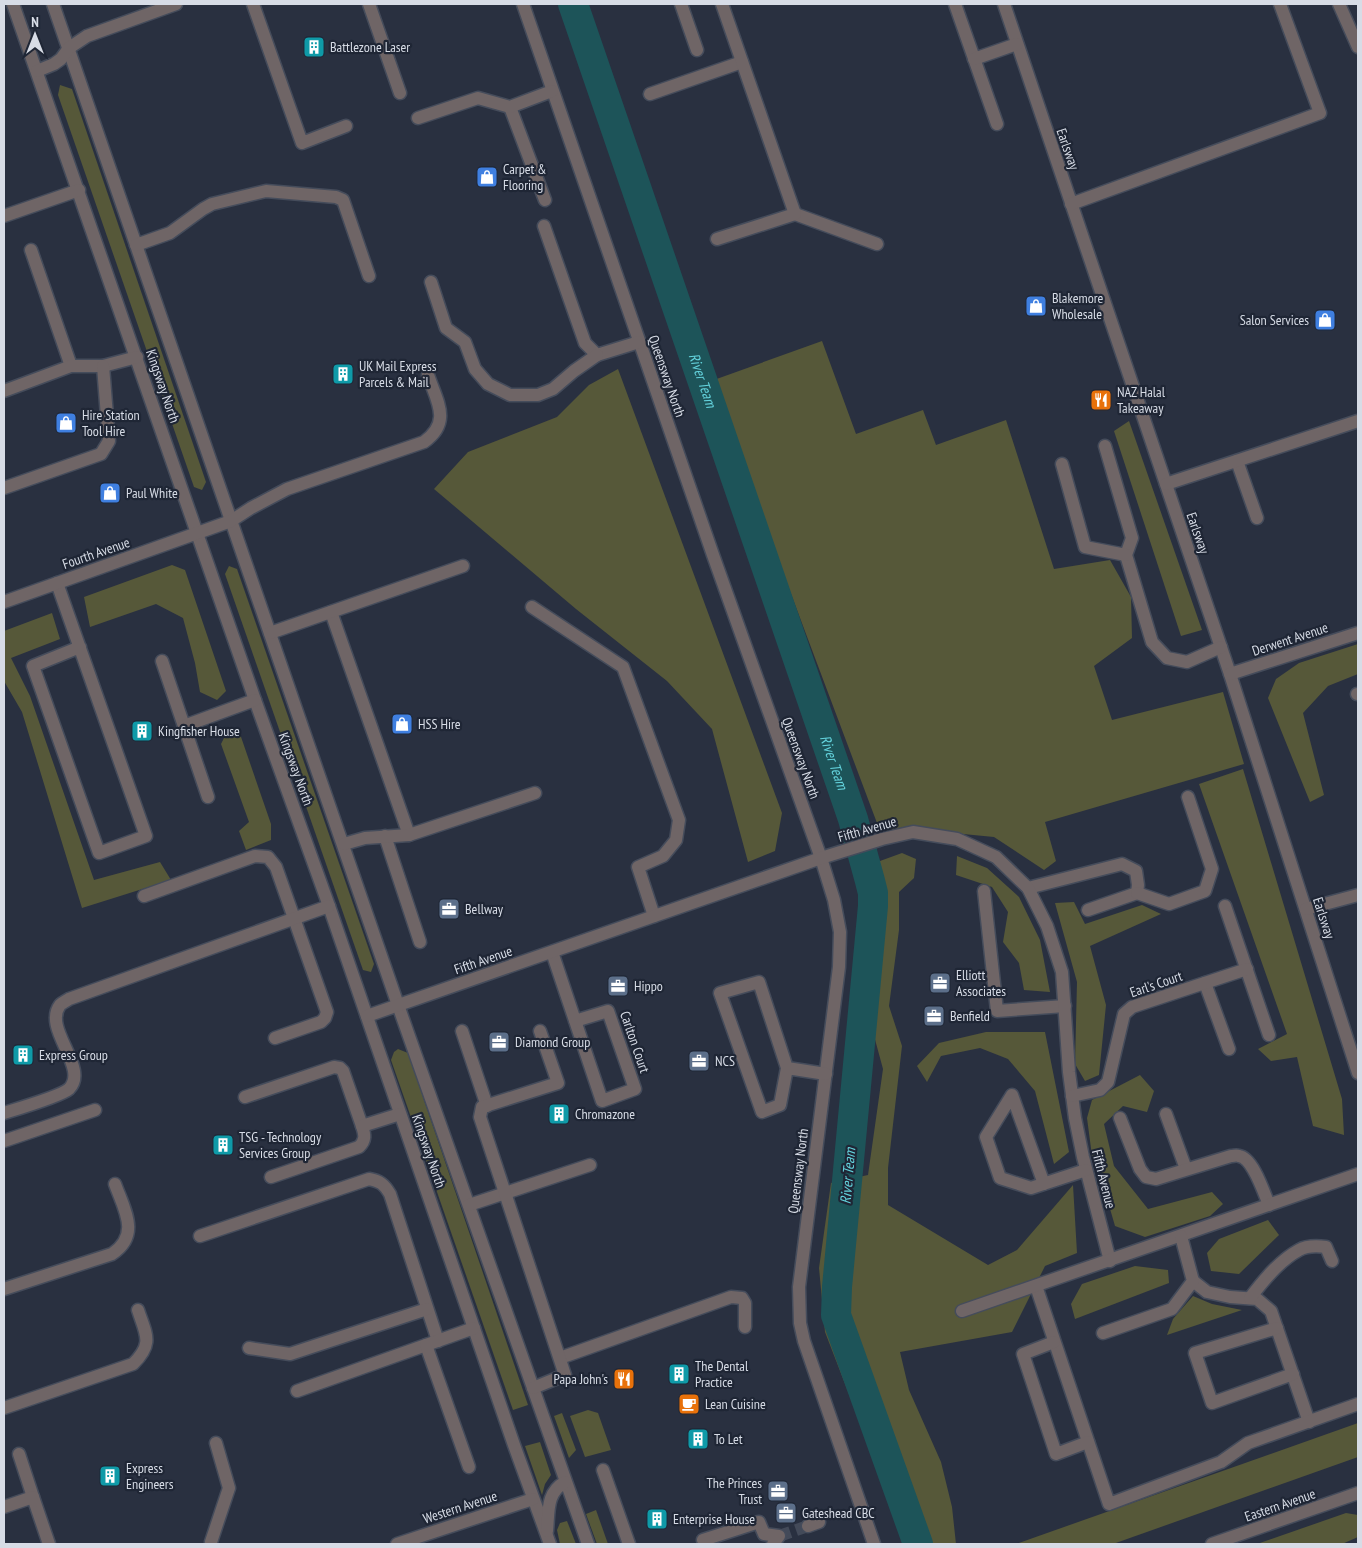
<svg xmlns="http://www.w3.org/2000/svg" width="1362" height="1548" font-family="'PT Sans Narrow',sans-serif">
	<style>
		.green { fill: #565839 }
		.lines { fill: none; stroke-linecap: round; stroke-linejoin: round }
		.river { stroke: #1d5459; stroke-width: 30 }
		.minor-tunnel { stroke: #434a59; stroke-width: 12; stroke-dasharray: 12 6; stroke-linecap: butt }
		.minor-casing { stroke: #454c5b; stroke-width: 15 }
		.minor { stroke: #6f6566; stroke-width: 12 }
		.labels { text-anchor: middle; stroke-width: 4.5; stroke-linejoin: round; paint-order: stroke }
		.poi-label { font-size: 14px; fill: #d7dce6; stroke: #1f2635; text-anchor: start }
		.street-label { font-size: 14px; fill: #d7dce6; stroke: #1f2635 }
		.water-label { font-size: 15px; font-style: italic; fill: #63d2dc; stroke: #1f2635 }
	</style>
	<rect width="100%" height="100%" fill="#293040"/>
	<!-- green -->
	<g class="green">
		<polygon points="60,85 72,89 206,482 202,490 194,487 58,95"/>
		<polygon points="822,341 856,434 923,410 936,445 1006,420 1054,569 1110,560 1131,597 1132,638 1094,666 1112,720 1223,692 1244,764 1045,822 1056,861 1044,870 994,837 932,831 880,831 711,381"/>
		<polygon points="618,369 782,813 775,851 748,862 712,729 667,681 576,609 434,489 468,452 557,417 589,385"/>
		<polygon points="1129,421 1202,630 1181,636 1114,431"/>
		<polygon points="172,565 185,570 226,691 217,700 200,692 195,663 183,618 156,604 90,627 84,597"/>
		<polygon points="229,566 237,569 374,964 371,972 363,970 225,574"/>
		<polygon points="52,613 60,639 11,658 30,696 94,880 160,862 171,880 82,908 22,712 4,681 4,631"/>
		<polygon points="1358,644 1358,674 1328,686 1303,713 1324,795 1310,802 1268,698 1276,679 1299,663"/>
		<polygon points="226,734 240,734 271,824 271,840 246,850 239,831 249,822 221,744"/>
		<polygon points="1243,769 1342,1099 1344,1135 1313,1126 1297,1057 1271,1061 1258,1049 1287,1034 1199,784"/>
		<polygon points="902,853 916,859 914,878 899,892 899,930 889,1006 902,1046 888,1168 888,1205 988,1265 1017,1250 1073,1185 1077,1253 1045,1266 1012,1332 900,1352 909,1390 941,1462 952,1507 956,1544 928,1544 886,1490 825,1332 819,1268 831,1183 868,1175 883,1069 873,1032 880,861"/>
		<polygon points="957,856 987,868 1019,897 1040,940 1050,992 1024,990 1019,963 1003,942 1008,912 992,887 956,875"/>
		<polygon points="1074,902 1085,924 1142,905 1161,914 1090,946 1106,1005 1099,1075 1085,1081 1075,1064 1077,982 1055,903"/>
		<polygon points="986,1032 1045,1032 1069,1152 1054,1164 1035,1091 1008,1059 980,1048 941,1056 927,1082 917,1066 939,1043"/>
		<polygon points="398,1049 408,1053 528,1405 513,1410 391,1060 394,1052"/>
		<polygon points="1140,1075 1154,1091 1147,1112 1123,1106 1104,1124 1114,1166 1148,1209 1212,1192 1223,1204 1210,1216 1145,1237 1115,1226 1106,1195 1092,1156 1087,1118 1092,1100"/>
		<polygon points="1268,1220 1279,1235 1239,1274 1211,1271 1207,1253 1219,1239"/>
		<polygon points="1135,1266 1168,1270 1169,1283 1075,1319 1071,1304 1082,1284"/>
		<polygon points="1193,1296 1212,1304 1242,1310 1167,1335 1173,1319"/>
		<polygon points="588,1410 598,1413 611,1450 585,1457 570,1416"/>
		<polygon points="562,1413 576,1450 569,1458 554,1416"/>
		<polygon points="1358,1423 1358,1457 1113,1544 1016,1544"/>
		<polygon points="540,1442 551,1475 545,1484 542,1495 525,1446"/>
		<polygon points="596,1510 608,1544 597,1544 586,1514"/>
		<polygon points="1346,1513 1358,1515 1358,1537 1342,1544 1257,1544"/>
		<polygon points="567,1521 576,1544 560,1544 557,1530 560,1523"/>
	</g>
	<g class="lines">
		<!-- river -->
		<path class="river" id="s1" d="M573,4L853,819L870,881L873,893V906L837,1287L836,1315L918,1544"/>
		<!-- minor-tunnel -->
		<polyline class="minor-tunnel" points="779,1536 808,1526"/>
		<!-- minor casing -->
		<g class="minor-casing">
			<g id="minor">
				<polyline points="13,4 255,700 329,906 514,1445 550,1544"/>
				<polyline points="53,4 398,1005 588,1544"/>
				<polyline points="253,4 302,143 346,126"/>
				<polyline points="369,4 400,93"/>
				<polyline points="523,4 713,555 821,858 834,900 840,932 839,967 799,1287 800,1323 804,1341 874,1544"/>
				<polyline points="681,4 697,50"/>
				<polyline points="955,4 997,124"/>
				<polyline points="1004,4 1230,674 1358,1073"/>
				<polyline points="1339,4 1358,47"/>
				<polyline points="974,59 1017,44"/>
				<polyline points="37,71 54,64 61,59 69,48 87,36 176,4"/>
				<polyline points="650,94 742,62"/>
				<polyline points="510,107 545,200"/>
				<polyline points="418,118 478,98 510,107 552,91"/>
				<polyline points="1071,204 1320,113 1280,4"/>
				<polyline points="795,214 877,244"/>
				<polyline points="4,216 79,190"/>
				<polyline points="544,226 585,343 597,355 639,342"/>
				<polyline points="717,239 795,214 722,4"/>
				<polyline points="136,245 170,233 203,209 212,204 266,191 336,197 343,200 369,276"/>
				<polyline points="31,250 71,366"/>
				<polyline points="431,282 446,328 465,342 475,369 488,384 510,395 538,395 553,389 574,371 597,355"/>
				<polyline points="4,391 71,366 103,366 137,357"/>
				<polyline points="1105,446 1132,538 1126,555 1152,642 1167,658 1187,662 1221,647"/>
				<polyline points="1237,461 1257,518"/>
				<polyline points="1062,464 1085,547 1126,555"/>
				<polyline points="1166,484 1358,421"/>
				<polyline points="4,488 101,454 109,441 103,366"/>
				<polyline points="57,583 146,836 99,853 33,666 80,647"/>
				<path d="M4,602L231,521L251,508L287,489L424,442C452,422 437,402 428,375"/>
				<polyline points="532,607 623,667 679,820 676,840 663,856 638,867 654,916"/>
				<polyline points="331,612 409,835"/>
				<polyline points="270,633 463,566"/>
				<polyline points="162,661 208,797"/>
				<polyline points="1230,674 1358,633"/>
				<polyline points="1357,694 1358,694"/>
				<polyline points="184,726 255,700"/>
				<polyline points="385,836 420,942"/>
				<polyline points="344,844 365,838 409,835 535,793"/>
				<polyline points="1028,888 1122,864 1136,871 1138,885 1137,893 1088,910"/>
				<polyline points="984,891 997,1011 1065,1006"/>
				<polyline points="1137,893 1169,904 1205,891 1212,869 1188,797"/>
				<polyline points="144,896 255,856 268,857 276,867 327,1012 325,1018 321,1022 275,1038"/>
				<polyline points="1225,906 1269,1035"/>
				<polyline points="1306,909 1358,895"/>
				<polyline points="552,952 602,1101 635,1089 608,1011 575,1021"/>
				<polyline points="1205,983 1229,1049"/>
				<polyline points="367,1016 821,858 882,839 913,832 957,839 996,857 1028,888 1047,926 1062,972 1069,1072 1075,1118 1083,1157 1110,1261"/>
				<polyline points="462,1031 487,1106"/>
				<polyline points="787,1068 759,982 720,993 762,1112 780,1105 787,1068 826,1074"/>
				<polyline points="1072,1096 1100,1090 1108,1082 1124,1014 1132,1007 1247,969"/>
				<polyline points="245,1097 334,1067 340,1068 343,1071 362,1126"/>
				<path d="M4,1113C17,1109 61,1096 69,1089C90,1068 42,1029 60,1005C62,1003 66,1001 69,999L329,906"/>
				<polyline points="1166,1114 1186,1169"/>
				<path d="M1120,1118L1140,1169L1146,1177L1156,1179L1231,1156C1234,1156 1236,1155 1239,1156C1253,1158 1264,1193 1269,1205"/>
				<polyline points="4,1141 95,1110"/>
				<path d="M271,1177L359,1147C366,1140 365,1135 362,1126L400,1114"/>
				<polyline points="1044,1184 1012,1095 986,1137 1000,1178 1031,1188 1086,1170"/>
				<polyline points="469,1205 590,1165"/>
				<path d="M200,1236L369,1179C380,1181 384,1184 390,1194L438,1341"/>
				<polyline points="1193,1281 1207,1292 1230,1297 1257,1299 1271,1311 1309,1422"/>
				<polyline points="1036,1286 1109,1504 1221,1462 1248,1443 1358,1404"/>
				<path d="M4,1289L112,1254C141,1235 124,1209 115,1184"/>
				<path d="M1250,1298C1263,1281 1279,1261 1299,1250C1306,1246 1318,1246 1326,1247L1332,1261"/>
				<polyline points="962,1311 1358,1174"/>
				<polyline points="1277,1328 1195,1353 1212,1403 1293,1374"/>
				<polyline points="1103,1333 1172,1309 1193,1281 1181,1236"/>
				<polyline points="1054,1342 1023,1354 1056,1454 1088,1442"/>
				<polyline points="249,1348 290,1354 427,1309"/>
				<polyline points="560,1358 731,1297 742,1298 745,1303 745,1327"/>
				<polyline points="533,1388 565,1375 480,1117 482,1107 558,1083 540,1031"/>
				<polyline points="297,1391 426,1345"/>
				<path d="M4,1408L133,1364C154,1343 146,1335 138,1310"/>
				<polyline points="19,1454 33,1497"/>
				<polyline points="469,1467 426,1345 474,1328"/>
				<polyline points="603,1470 629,1544"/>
				<polyline points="4,1507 33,1497 49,1544"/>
				<polyline points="808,1526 819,1522"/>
				<path d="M547,1531C549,1511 546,1493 565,1482"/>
				<polyline points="703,1540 759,1522 764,1534 779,1536 773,1544"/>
				<polyline points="211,1542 229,1488 216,1443"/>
				<polyline points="397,1544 533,1499"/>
				<polyline points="1212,1544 1358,1493"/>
			</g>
		</g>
		<!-- minor -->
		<use href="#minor" class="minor"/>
	</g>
	<!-- icons -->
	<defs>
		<g id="building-square" transform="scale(1.125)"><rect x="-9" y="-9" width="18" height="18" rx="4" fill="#0f9aa8" stroke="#1f2635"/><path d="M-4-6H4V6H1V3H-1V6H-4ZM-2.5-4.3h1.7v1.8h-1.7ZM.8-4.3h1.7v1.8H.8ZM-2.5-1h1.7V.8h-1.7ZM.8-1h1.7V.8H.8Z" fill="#fff"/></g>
		<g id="shop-square" transform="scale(1.125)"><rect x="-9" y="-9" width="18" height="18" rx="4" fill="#3f7fe0" stroke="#1f2635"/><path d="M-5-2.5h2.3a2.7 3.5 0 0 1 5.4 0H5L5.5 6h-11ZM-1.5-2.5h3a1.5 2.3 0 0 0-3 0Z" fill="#fff"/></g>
		<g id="restaurant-square" transform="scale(1.125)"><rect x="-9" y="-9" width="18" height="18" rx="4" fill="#e8710a" stroke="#1f2635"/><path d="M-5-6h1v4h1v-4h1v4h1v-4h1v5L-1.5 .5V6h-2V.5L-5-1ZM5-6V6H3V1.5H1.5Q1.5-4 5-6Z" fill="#fff"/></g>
		<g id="office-square" transform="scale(1.125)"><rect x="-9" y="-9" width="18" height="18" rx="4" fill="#5c6f8a" stroke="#1f2635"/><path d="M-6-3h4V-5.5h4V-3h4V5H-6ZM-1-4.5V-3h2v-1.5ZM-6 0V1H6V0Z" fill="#fff"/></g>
		<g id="cafe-square" transform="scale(1.125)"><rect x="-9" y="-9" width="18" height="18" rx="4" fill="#e8710a" stroke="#1f2635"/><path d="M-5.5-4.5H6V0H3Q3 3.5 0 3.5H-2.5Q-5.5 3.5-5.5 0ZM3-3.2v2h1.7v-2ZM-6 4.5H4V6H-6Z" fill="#fff"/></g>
	</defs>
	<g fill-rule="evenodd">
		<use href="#building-square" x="314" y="47"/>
		<use href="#shop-square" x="487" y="177"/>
		<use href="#shop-square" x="1036" y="306"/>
		<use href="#shop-square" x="1325" y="320"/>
		<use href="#building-square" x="343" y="374"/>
		<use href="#restaurant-square" x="1101" y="400"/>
		<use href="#shop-square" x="66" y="423"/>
		<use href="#shop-square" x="110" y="493"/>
		<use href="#shop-square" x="402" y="724"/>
		<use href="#building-square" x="142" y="731"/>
		<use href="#office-square" x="449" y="909"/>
		<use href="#office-square" x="940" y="983"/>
		<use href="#office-square" x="618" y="986"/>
		<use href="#office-square" x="934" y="1016"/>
		<use href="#office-square" x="499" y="1042"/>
		<use href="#building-square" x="23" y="1055"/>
		<use href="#office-square" x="699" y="1061"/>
		<use href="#building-square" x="559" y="1114"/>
		<use href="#building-square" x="223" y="1145"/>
		<use href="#building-square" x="679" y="1374"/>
		<use href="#restaurant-square" x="624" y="1379"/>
		<use href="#cafe-square" x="689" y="1404"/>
		<use href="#building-square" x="698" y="1439"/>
		<use href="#building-square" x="110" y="1476"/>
		<use href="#office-square" x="778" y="1491"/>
		<use href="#office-square" x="786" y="1513"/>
		<use href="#building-square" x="657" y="1519"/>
	</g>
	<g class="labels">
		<!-- poi labels -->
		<g class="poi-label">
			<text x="330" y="52">Battlezone Laser</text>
			<text x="503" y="174">Carpet &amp;<tspan x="503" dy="16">Flooring</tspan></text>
			<text x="1052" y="303">Blakemore<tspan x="1052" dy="16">Wholesale</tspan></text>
			<text x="1309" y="325" text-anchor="end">Salon Services</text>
			<text x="359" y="371">UK Mail Express<tspan x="359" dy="16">Parcels &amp; Mail</tspan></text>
			<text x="1117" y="397">NAZ Halal<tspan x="1117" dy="16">Takeaway</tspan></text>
			<text x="82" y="420">Hire Station<tspan x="82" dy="16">Tool Hire</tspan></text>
			<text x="126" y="498">Paul White</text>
			<text x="418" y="729">HSS Hire</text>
			<text x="158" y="736">Kingfisher House</text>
			<text x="465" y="914">Bellway</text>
			<text x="956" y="980">Elliott<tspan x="956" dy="16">Associates</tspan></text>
			<text x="634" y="991">Hippo</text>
			<text x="950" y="1021">Benfield</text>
			<text x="515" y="1047">Diamond Group</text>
			<text x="39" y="1060">Express Group</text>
			<text x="715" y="1066">NCS</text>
			<text x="575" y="1119">Chromazone</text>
			<text x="239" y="1142">TSG - Technology<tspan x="239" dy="16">Services Group</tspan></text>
			<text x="695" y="1371">The Dental<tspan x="695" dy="16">Practice</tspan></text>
			<text x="608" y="1384" text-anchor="end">Papa John's</text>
			<text x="705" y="1409">Lean Cuisine</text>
			<text x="714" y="1444">To Let</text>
			<text x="126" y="1473">Express<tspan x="126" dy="16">Engineers</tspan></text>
			<text x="762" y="1488" text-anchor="end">The Princes<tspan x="762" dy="16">Trust</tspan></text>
			<text x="802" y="1518">Gateshead CBC</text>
			<text x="673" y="1524">Enterprise House</text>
		</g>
		<!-- street labels -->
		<g class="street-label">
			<text transform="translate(1068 149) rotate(71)" y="5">Earlsway</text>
			<text transform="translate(667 376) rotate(71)" y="5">Queensway North</text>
			<text transform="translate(163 386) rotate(71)" y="5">Kingsway North</text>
			<text transform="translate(1198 533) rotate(71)" y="5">Earlsway</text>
			<text transform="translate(96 553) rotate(-19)" y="5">Fourth Avenue</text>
			<text transform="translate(1290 639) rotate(-18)" y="5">Derwent Avenue</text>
			<text transform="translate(801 758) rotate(70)" y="5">Queensway North</text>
			<text transform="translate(296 769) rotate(70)" y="5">Kingsway North</text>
			<text transform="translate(867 829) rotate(-16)" y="5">Fifth Avenue</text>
			<text transform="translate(1324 918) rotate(72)" y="5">Earlsway</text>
			<text transform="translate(483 960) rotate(-19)" y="5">Fifth Avenue</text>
			<text transform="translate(1156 984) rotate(-19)" y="5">Earl's Court</text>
			<text transform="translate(635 1042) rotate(71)" y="5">Carlton Court</text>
			<text transform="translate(429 1151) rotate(71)" y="5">Kingsway North</text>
			<text transform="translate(798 1171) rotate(-83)" y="5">Queensway North</text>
			<text transform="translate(1104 1179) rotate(76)" y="5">Fifth Avenue</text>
			<text transform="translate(1280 1505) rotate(-19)" y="5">Eastern Avenue</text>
			<text transform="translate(460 1507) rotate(-18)" y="5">Western Avenue</text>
		</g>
		<!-- water labels -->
		<g class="water-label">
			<text dy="5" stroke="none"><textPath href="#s1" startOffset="398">River Team</textPath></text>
			<text dy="5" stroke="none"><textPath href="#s1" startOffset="802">River Team</textPath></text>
			<text transform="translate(848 1176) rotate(-85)" y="5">River Team</text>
		</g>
	</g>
	<!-- border -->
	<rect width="1362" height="1548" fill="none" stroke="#d7dce6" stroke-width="10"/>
	<!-- north arrow -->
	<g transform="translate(35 35)" stroke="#1f2635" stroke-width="4" paint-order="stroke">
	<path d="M0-4L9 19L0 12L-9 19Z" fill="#d7dce6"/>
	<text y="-8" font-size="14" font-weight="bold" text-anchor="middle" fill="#d7dce6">N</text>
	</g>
</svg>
